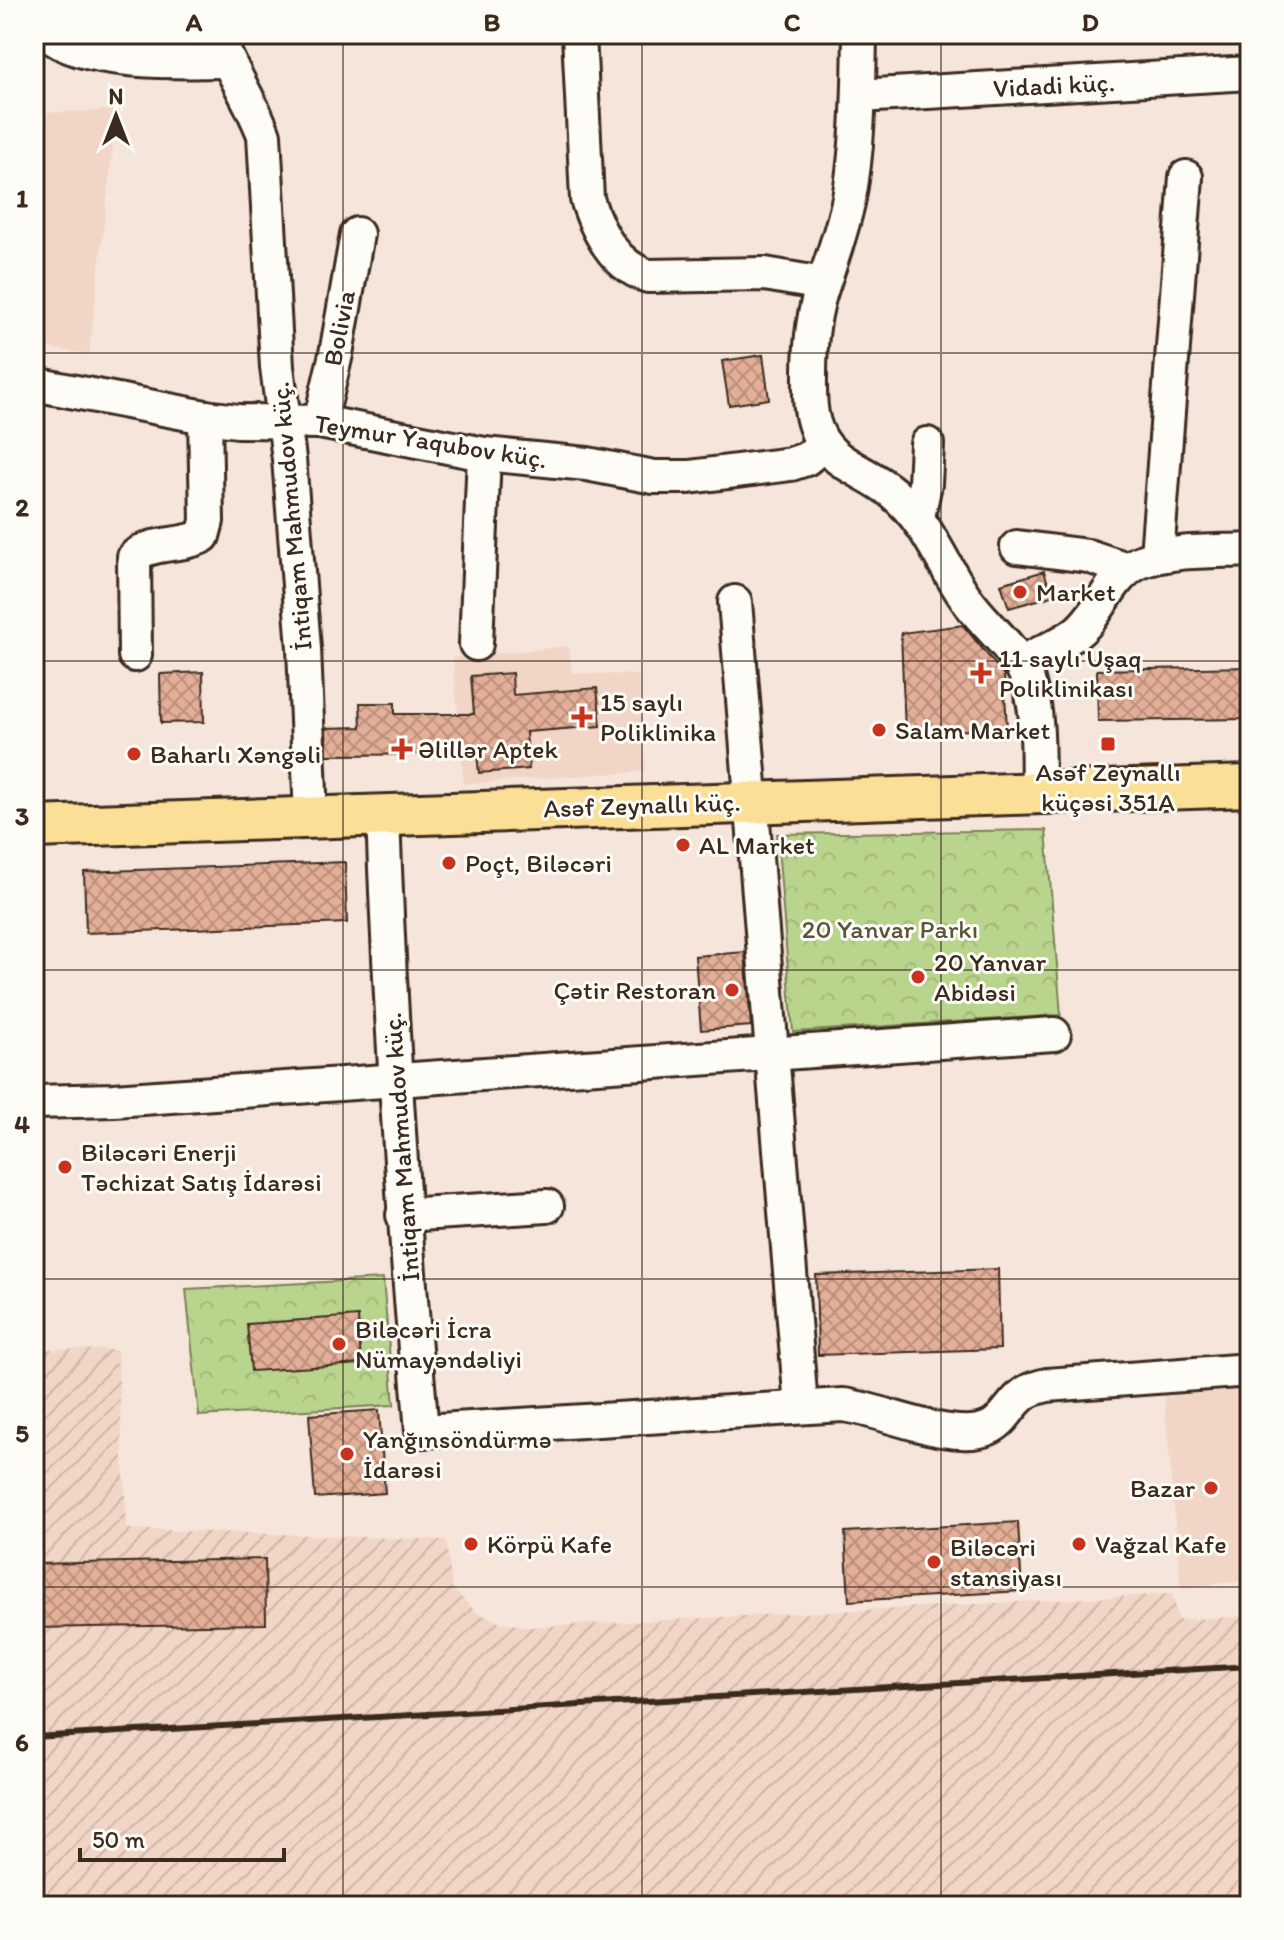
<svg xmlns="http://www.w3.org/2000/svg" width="1284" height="1940" font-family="Itim,sans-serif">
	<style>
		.built { fill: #f1d5c6 }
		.industrial { fill: url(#industrial-furrows) }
		.park { fill: url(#park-crowns); stroke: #7a8056; stroke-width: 2 }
		.building { fill: url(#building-cross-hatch); stroke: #3b2a1e; stroke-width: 2 }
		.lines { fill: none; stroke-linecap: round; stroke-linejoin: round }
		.minor-casing { stroke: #3b2a1e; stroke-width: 38 }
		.major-casing { stroke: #3b2a1e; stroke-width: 46 }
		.minor { stroke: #fdfcf7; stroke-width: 32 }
		.major { stroke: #fbdf96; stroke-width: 40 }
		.rail { stroke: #3b2a1e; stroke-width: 6 }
		.grid { fill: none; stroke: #3b2a1e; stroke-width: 2; stroke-opacity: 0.55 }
		.poi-dot { fill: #c8321e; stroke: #fdfcf7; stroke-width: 3 }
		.labels { text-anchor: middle; stroke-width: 6; stroke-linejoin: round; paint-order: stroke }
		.street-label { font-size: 26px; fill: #3b2a1e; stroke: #fdfcf7 }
		.poi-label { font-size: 26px; fill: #3b2a1e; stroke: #fdfcf7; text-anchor: start }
		.park-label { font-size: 26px; fill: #5a553a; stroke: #fdfcf7 }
		.neatline { fill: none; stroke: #3b2a1e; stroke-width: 3 }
		.grid-label { font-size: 26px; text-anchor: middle; font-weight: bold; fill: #3b2a1e }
	</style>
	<defs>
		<pattern id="industrial-furrows" width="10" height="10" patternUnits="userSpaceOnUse" patternTransform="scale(2)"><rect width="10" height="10" fill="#f1d5c6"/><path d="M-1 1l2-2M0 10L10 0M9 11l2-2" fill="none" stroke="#d0b7aa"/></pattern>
		<pattern id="park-crowns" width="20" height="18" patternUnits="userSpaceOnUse" patternTransform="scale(2)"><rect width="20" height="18" fill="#b9d58d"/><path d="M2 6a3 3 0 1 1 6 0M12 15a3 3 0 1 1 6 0" fill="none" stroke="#a0b779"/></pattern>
		<pattern id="building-cross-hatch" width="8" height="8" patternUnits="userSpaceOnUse" patternTransform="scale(2)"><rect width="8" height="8" fill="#e4af98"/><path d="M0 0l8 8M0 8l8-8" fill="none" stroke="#ba8f7b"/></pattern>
	</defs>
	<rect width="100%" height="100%" fill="#f6e5da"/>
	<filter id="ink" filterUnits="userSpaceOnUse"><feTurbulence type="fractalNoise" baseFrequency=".0125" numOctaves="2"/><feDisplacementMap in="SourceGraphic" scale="16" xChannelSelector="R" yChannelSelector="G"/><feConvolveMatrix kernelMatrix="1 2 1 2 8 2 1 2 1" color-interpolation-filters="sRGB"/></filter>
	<g filter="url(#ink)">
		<!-- built -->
		<g class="built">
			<polygon points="117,110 89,354 34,346 34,113"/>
			<polygon points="568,646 572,673 638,675 645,771 464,784 453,658"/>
			<polygon points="1250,1389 1250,1580 1181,1588 1164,1396"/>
		</g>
		<!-- industrial -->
		<polygon class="industrial" points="34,1333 43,1349 117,1350 127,1529 446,1540 452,1588 476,1612 498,1622 530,1627 1172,1594 1178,1620 1250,1616 1250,1906 34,1906"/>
		<!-- park -->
		<g class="park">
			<polygon points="1046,830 1061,1015 793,1032 777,834"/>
			<polygon points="383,1279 394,1405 199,1416 186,1289"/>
		</g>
		<!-- building -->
		<g class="building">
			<polygon points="763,355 769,399 729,405 722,361"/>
			<polygon points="1044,571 1052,596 1009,608 1001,584"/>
			<polygon points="963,625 1004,675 1007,729 905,732 901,633"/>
			<polygon points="1250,667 1250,719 1098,721 1097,670"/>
			<polygon points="203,672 204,722 161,723 160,674"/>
			<polygon points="512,673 513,695 597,688 601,726 526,732 529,769 479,773 477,754 327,755 326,728 361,727 360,703 395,703 395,714 474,714 471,676"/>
			<polygon points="345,862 347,923 86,933 84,872"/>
			<polygon points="745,952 751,1026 701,1030 695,956"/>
			<polygon points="998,1269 1000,1349 818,1355 816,1275"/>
			<polygon points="358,1316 361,1364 251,1371 247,1324"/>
			<polygon points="379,1410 385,1493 315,1498 309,1415"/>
			<polygon points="1018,1522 1022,1591 849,1601 845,1532"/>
			<polygon points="265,1559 266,1624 34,1628 34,1564"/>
		</g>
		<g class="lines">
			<!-- minor casing -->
			<g class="minor-casing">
				<g id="minor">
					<path d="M48,34C83,65 182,62 226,61"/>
					<path d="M217,34C229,69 251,100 264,135L277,367L289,459L304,648L311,817"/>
					<path d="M579,34L587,199C597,231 615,266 648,276L765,274L823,284"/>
					<path d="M860,34C859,88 859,144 849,198C843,228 833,256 823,285C813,313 810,345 810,374C810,390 809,407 814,423C826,465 864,468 893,493C927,521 941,562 965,597C985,627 1019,649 1029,684C1040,719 1037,758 1038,793"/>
					<polyline points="859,96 1250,73"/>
					<polyline points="34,384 205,417 238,421 320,422 484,454 587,464 654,477 689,477 791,464 806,459 823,445"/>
					<polyline points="320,422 336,354 357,234"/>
					<polyline points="918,517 925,484 927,444"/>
					<polyline points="1017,547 1088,556 1127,569"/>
					<polyline points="1157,556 1186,177"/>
					<polyline points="735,602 801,1406"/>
					<polyline points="476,644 484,454"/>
					<path d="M135,655L134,557C150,541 182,547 203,536L207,521L205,417"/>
					<path d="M1021,663C1039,653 1060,645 1076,633C1101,614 1109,577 1138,563C1169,549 1217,552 1250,550"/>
					<path d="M383,814C390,1020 404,1226 422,1431L843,1405C884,1410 952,1444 989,1428C1005,1421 1010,1404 1024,1394C1030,1389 1039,1387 1047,1385L1250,1370"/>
					<polyline points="34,1102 114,1100 1054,1034"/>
					<polyline points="403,1215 547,1206"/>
				</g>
			</g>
			<!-- major casing -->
			<g class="major-casing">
				<polyline id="major" points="34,827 1250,786"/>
			</g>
			<!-- minor -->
			<use href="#minor" class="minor"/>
			<!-- major -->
			<use href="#major" class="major"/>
			<!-- rail -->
			<polyline class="rail" points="34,1737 1250,1666"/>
		</g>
	</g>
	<!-- grid -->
	<path class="grid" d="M343,34V1906M642,34V1906M941,34V1906M34,353H1250M34,661H1250M34,970H1250M34,1279H1250M34,1587H1250"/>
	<!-- markers -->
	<g class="poi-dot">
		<circle cx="1020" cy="592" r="8"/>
		<path d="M977 661h8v8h8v8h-8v8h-8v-8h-8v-8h8z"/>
		<path d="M578 705h8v8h8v8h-8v8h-8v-8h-8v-8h8z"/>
		<circle cx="879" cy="730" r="8"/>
		<rect x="1100" y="736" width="16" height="16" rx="4"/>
		<path d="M398 737h8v8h8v8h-8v8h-8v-8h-8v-8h8z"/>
		<circle cx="134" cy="754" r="8"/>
		<circle cx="683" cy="845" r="8"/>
		<circle cx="449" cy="863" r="8"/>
		<circle cx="918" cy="977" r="8"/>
		<circle cx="732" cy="990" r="8"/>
		<circle cx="65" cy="1167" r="8"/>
		<circle cx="339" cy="1344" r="8"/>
		<circle cx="347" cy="1454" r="8"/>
		<circle cx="1211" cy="1488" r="8"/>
		<circle cx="471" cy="1544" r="8"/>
		<circle cx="1079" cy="1544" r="8"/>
		<circle cx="934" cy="1562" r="8"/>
	</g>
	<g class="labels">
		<!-- street labels -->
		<g class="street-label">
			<text transform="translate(1054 85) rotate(-3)" y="9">Vidadi küç.</text>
			<text transform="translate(339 328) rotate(-79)" y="9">Bolivia</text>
			<text transform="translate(431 441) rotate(9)" y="9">Teymur Yaqubov küç.</text>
			<text transform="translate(291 516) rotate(-95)" y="9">İntiqam Mahmudov küç.</text>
			<text transform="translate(642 805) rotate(-2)" y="9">Asəf Zeynallı küç.</text>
			<text transform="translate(401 1147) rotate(-94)" y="9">İntiqam Mahmudov küç.</text>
		</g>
		<!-- poi labels -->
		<g class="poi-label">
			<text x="1036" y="601">Market</text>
			<text x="999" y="667">11 saylı Uşaq<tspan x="999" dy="30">Poliklinikası</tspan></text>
			<text x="600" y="711">15 saylı<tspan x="600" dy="30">Poliklinika</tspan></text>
			<text x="895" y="739">Salam Market</text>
			<text x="418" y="758">Əlillər Aptek</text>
			<text x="150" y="763">Baharlı Xəngəli</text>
			<text x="1108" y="781" text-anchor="middle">Asəf Zeynallı<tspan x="1108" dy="30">küçəsi 351A</tspan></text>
			<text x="699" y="854">AL Market</text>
			<text x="465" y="872">Poçt, Biləcəri</text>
			<text x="934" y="971">20 Yanvar<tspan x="934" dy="30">Abidəsi</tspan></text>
			<text x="716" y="999" text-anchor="end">Çətir Restoran</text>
			<text x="81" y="1161">Biləcəri Enerji<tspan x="81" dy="30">Təchizat Satış İdarəsi</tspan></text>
			<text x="355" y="1338">Biləcəri İcra<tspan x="355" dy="30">Nümayəndəliyi</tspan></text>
			<text x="363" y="1448">Yanğınsöndürmə<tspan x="363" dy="30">İdarəsi</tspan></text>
			<text x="1195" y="1497" text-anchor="end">Bazar</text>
			<text x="487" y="1553">Körpü Kafe</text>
			<text x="1095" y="1553">Vağzal Kafe</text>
			<text x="950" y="1556">Biləcəri<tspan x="950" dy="30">stansiyası</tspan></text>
		</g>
		<!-- park labels -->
		<g class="park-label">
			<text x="890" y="938">20 Yanvar Parkı</text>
		</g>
	</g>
	<!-- margin -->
	<rect width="1284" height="1940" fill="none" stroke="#fdfcf7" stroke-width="88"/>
	<!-- north arrow -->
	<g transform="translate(116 116)" stroke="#fdfcf7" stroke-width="6" paint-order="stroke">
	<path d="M0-6L14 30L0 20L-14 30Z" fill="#3b2a1e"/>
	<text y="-12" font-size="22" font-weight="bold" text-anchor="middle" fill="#3b2a1e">N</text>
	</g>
	<!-- scale -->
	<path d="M80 1848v12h204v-12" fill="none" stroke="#3b2a1e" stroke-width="4"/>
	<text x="92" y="1848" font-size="24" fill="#3b2a1e" stroke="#fdfcf7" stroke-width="6" paint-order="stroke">50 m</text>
	<rect x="44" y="44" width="1196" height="1852" class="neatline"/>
	<g class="grid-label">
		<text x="194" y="31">A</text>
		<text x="492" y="31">B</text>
		<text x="792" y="31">C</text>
		<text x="1090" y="31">D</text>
		<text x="22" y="207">1</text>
		<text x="22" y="516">2</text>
		<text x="22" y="825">3</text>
		<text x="22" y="1133">4</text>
		<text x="22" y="1442">5</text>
		<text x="22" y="1751">6</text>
	</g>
</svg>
